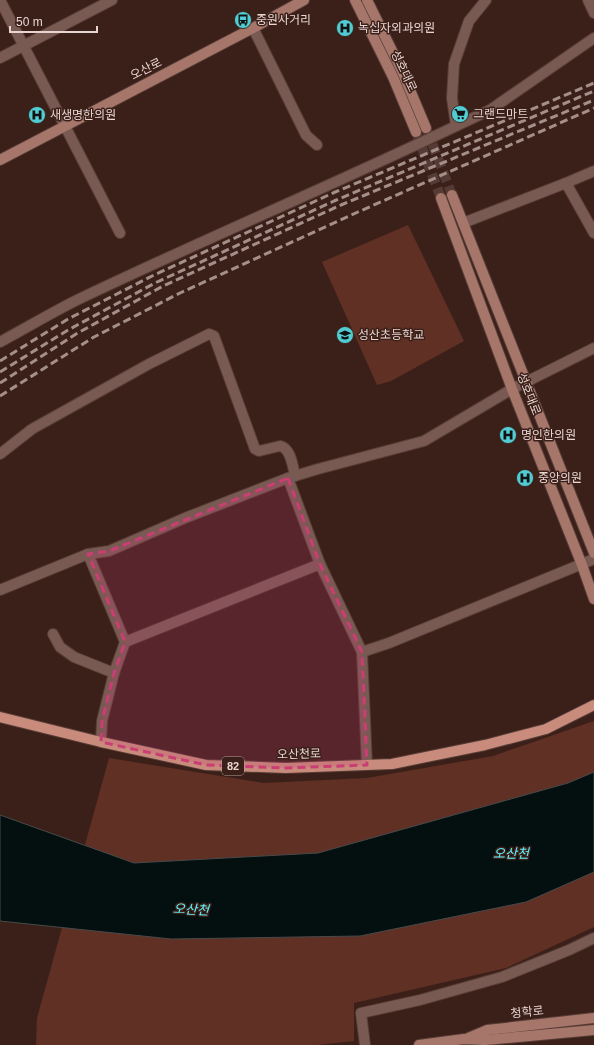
<svg xmlns="http://www.w3.org/2000/svg" width="594" height="1045" font-family="Arial,'Noto Sans KR',sans-serif">
	<style>
		.green { fill: #603024 }
		.water { fill: #040f10; stroke: #484a4a }
		.lines { fill: none; stroke-linecap: round; stroke-linejoin: round }
		.secondary-tunnel { stroke: #553b35; stroke-width: 10; stroke-dasharray: 10 5; stroke-linecap: butt }
		.street-casing { stroke: #573d36; stroke-width: 12 }
		.secondary-casing { stroke: #573d36; stroke-width: 12 }
		.primary-casing { stroke: #573d36; stroke-width: 12 }
		.street { stroke: #795a53; stroke-width: 10 }
		.secondary { stroke: #a6766a; stroke-width: 10 }
		.primary { stroke: #c98b7c; stroke-width: 10 }
		.rail { stroke: #a58f8a; stroke-width: 3; stroke-dasharray: 8 4; stroke-linecap: butt }
		.marked { fill: #ca3e73; fill-opacity: 0.2; stroke: #ca3e73; stroke-width: 3; stroke-dasharray: 8 5; stroke-linejoin: round }
		.labels { text-anchor: middle; stroke-width: 3; stroke-linejoin: round; paint-order: stroke }
		.shield { fill: #3b2019; stroke: #b49f9a; stroke-width: 1 }
		.shield-label { font-size: 11px; font-weight: bold; fill: #e8d5d1 }
		.poi-label { font-size: 12px; fill: #e8d5d1; stroke: #3b2019; text-anchor: start }
		.street-label { font-size: 12px; fill: #e8d5d1; stroke: #3b2019 }
		.water-label { font-size: 13px; font-style: italic; fill: #60f2fa; stroke: #3b2019 }
	</style>
	<rect width="100%" height="100%" fill="#3b2019"/>
	<!-- green -->
	<g class="green">
		<polygon points="408,225 464,341 391,381 377,385 322,262"/>
		<polygon points="594,721 594,927 506,968 354,1003 354,1041 317,1045 36,1045 37,1018 109,758 264,783 367,778 493,756"/>
	</g>
	<!-- water -->
	<polygon class="water" points="594,772 594,872 526,902 360,936 171,939 0,921 0,815 134,863 318,853 568,783"/>
	<g class="lines">
		<!-- secondary-tunnel -->
		<g class="secondary-tunnel">
			<polyline points="427,130 452,195"/>
			<polyline points="416,132 441,198"/>
		</g>
		<!-- street casing -->
		<g class="street-casing">
			<g id="street">
				<polyline points="0,0 120,233"/>
				<polyline points="588,0 594,13"/>
				<polyline points="253,28 306,135 317,145"/>
				<polyline points="0,58 112,0"/>
				<polyline points="456,126 490,110 594,38"/>
				<polyline points="594,171 566,183 594,233"/>
				<polyline points="463,223 566,183"/>
				<path d="M0,342C26,328 51,313 77,300C202,240 331,186 456,126L452,98L454,64L469,21L486,0"/>
				<path d="M0,454L32,429L149,364L209,334L214,336L255,449L259,451L280,446C291,448 293,467 295,476"/>
				<polyline points="288,478 320,564 362,652 367,765"/>
				<polyline points="88,554 125,642 114,673 102,721 101,742"/>
				<polyline points="0,590 88,554 109,551 185,518 288,478 318,469 424,441 512,389 594,348"/>
				<polyline points="53,634 60,647 74,657 114,673"/>
				<polyline points="125,642 320,564"/>
				<polyline points="362,652 389,643 594,559"/>
				<polyline points="365,1045 361,1013 420,1000 502,977 569,950 594,938"/>
			</g>
		</g>
		<!-- secondary casing -->
		<g class="secondary-casing">
			<g id="secondary">
				<polyline points="355,0 393,77 416,132"/>
				<polyline points="367,0 402,71 426,128"/>
				<polyline points="0,160 253,28 304,0"/>
				<polyline points="452,195 594,553"/>
				<polyline points="441,198 512,389 582,565 594,599"/>
				<polyline points="468,1038 487,1030 594,1018"/>
				<polyline points="419,1045 464,1039 485,1040 594,1030"/>
			</g>
		</g>
		<!-- primary casing -->
		<g class="primary-casing">
			<polyline id="primary" points="0,717 101,742 206,765 286,768 392,764 485,745 546,729 594,705"/>
		</g>
		<!-- street -->
		<use href="#street" class="street"/>
		<!-- secondary -->
		<use href="#secondary" class="secondary"/>
		<!-- primary -->
		<use href="#primary" class="primary"/>
		<!-- rail -->
		<g class="rail">
			<polyline points="0,361 68,319 154,275 333,193 594,83"/>
			<polyline points="0,372 68,330 155,283 334,201 594,91"/>
			<polyline points="0,383 76,334 163,286 341,205 594,100"/>
			<polyline points="0,396 94,337 180,293 358,212 594,108"/>
		</g>
	</g>
	<!-- marked area -->
	<path class="marked" d="M288,478L320,564L362,652L367,765L286,768L206,765L101,742L102,721L114,673L125,642L88,554L109,551Z"/>
	<!-- icons -->
	<defs>
		<g id="bus-disc" transform="scale(0.9)"><circle r="9.5" fill="#51ccd3" stroke="#3b2019"/><path d="M-5-6H5V4H4V6H2V4H-2V6H-4V4H-5ZM-3.5-4V0h7V-4ZM-3.5 1.2v1.5H-2V1.2ZM2 1.2v1.5H3.5V1.2Z" fill="#111"/></g>
		<g id="hospital-disc" transform="scale(0.9)"><circle r="9.5" fill="#51ccd3" stroke="#3b2019"/><path d="M-5-5h3v3.5h4V-5h3V5h-3V1.5h-4V5h-3Z" fill="#111"/></g>
		<g id="supermarket-disc" transform="scale(0.9)"><circle r="9.5" fill="#51ccd3" stroke="#3b2019"/><path d="M-6-5.5h2.5l.6 2H6L4.5 2H-2.5L-4.4-4H-6ZM-1.5 3.2a1.3 1.3 0 1 0 .1 0ZM3 3.2a1.3 1.3 0 1 0 .1 0Z" fill="#111"/></g>
		<g id="school-disc" transform="scale(0.9)"><circle r="9.5" fill="#51ccd3" stroke="#3b2019"/><path d="M0-5L7-2L0 1L-7-2ZM-4 1L0 2.5L4 1V4Q0 6-4 4Z" fill="#111"/></g>
	</defs>
	<g fill-rule="evenodd">
		<use href="#bus-disc" x="243" y="20"/>
		<use href="#hospital-disc" x="345" y="28"/>
		<use href="#supermarket-disc" x="460" y="114"/>
		<use href="#hospital-disc" x="37" y="115"/>
		<use href="#school-disc" x="345" y="335"/>
		<use href="#hospital-disc" x="508" y="435"/>
		<use href="#hospital-disc" x="525" y="478"/>
	</g>
	<g class="labels">
		<!-- shield labels -->
		<rect class="shield" x="222" y="757" width="22" height="18" rx="3"/>
		<g class="shield-label">
			<text x="233" y="770">82</text>
		</g>
		<!-- poi labels -->
		<g class="poi-label">
			<text x="256" y="24">중원사거리</text>
			<text x="358" y="32">녹십자외과의원</text>
			<text x="473" y="118">그랜드마트</text>
			<text x="50" y="119">새생명한의원</text>
			<text x="358" y="339">성산초등학교</text>
			<text x="521" y="439">명인한의원</text>
			<text x="538" y="482">중앙의원</text>
		</g>
		<!-- street labels -->
		<g class="street-label">
			<text transform="translate(146 69) rotate(-27)" y="4">오산로</text>
			<text transform="translate(404 71) rotate(65)" y="4">성호대로</text>
			<text transform="translate(529 394) rotate(69)" y="4">성호대로</text>
			<text transform="translate(299 754) rotate(-1)" y="4">오산천로</text>
			<text transform="translate(527 1012) rotate(-6)" y="4">청학로</text>
		</g>
		<!-- water labels -->
		<g class="water-label">
			<text x="511" y="858">오산천</text>
			<text transform="translate(191 909) rotate(3)" y="5">오산천</text>
		</g>
	</g>
	<!-- scale -->
	<path d="M10 26v6h87v-6" fill="none" stroke="#e8d5d1" stroke-width="2"/>
	<text x="16" y="26" font-size="12" fill="#e8d5d1" stroke="#3b2019" stroke-width="3" paint-order="stroke">50 m</text>
</svg>
